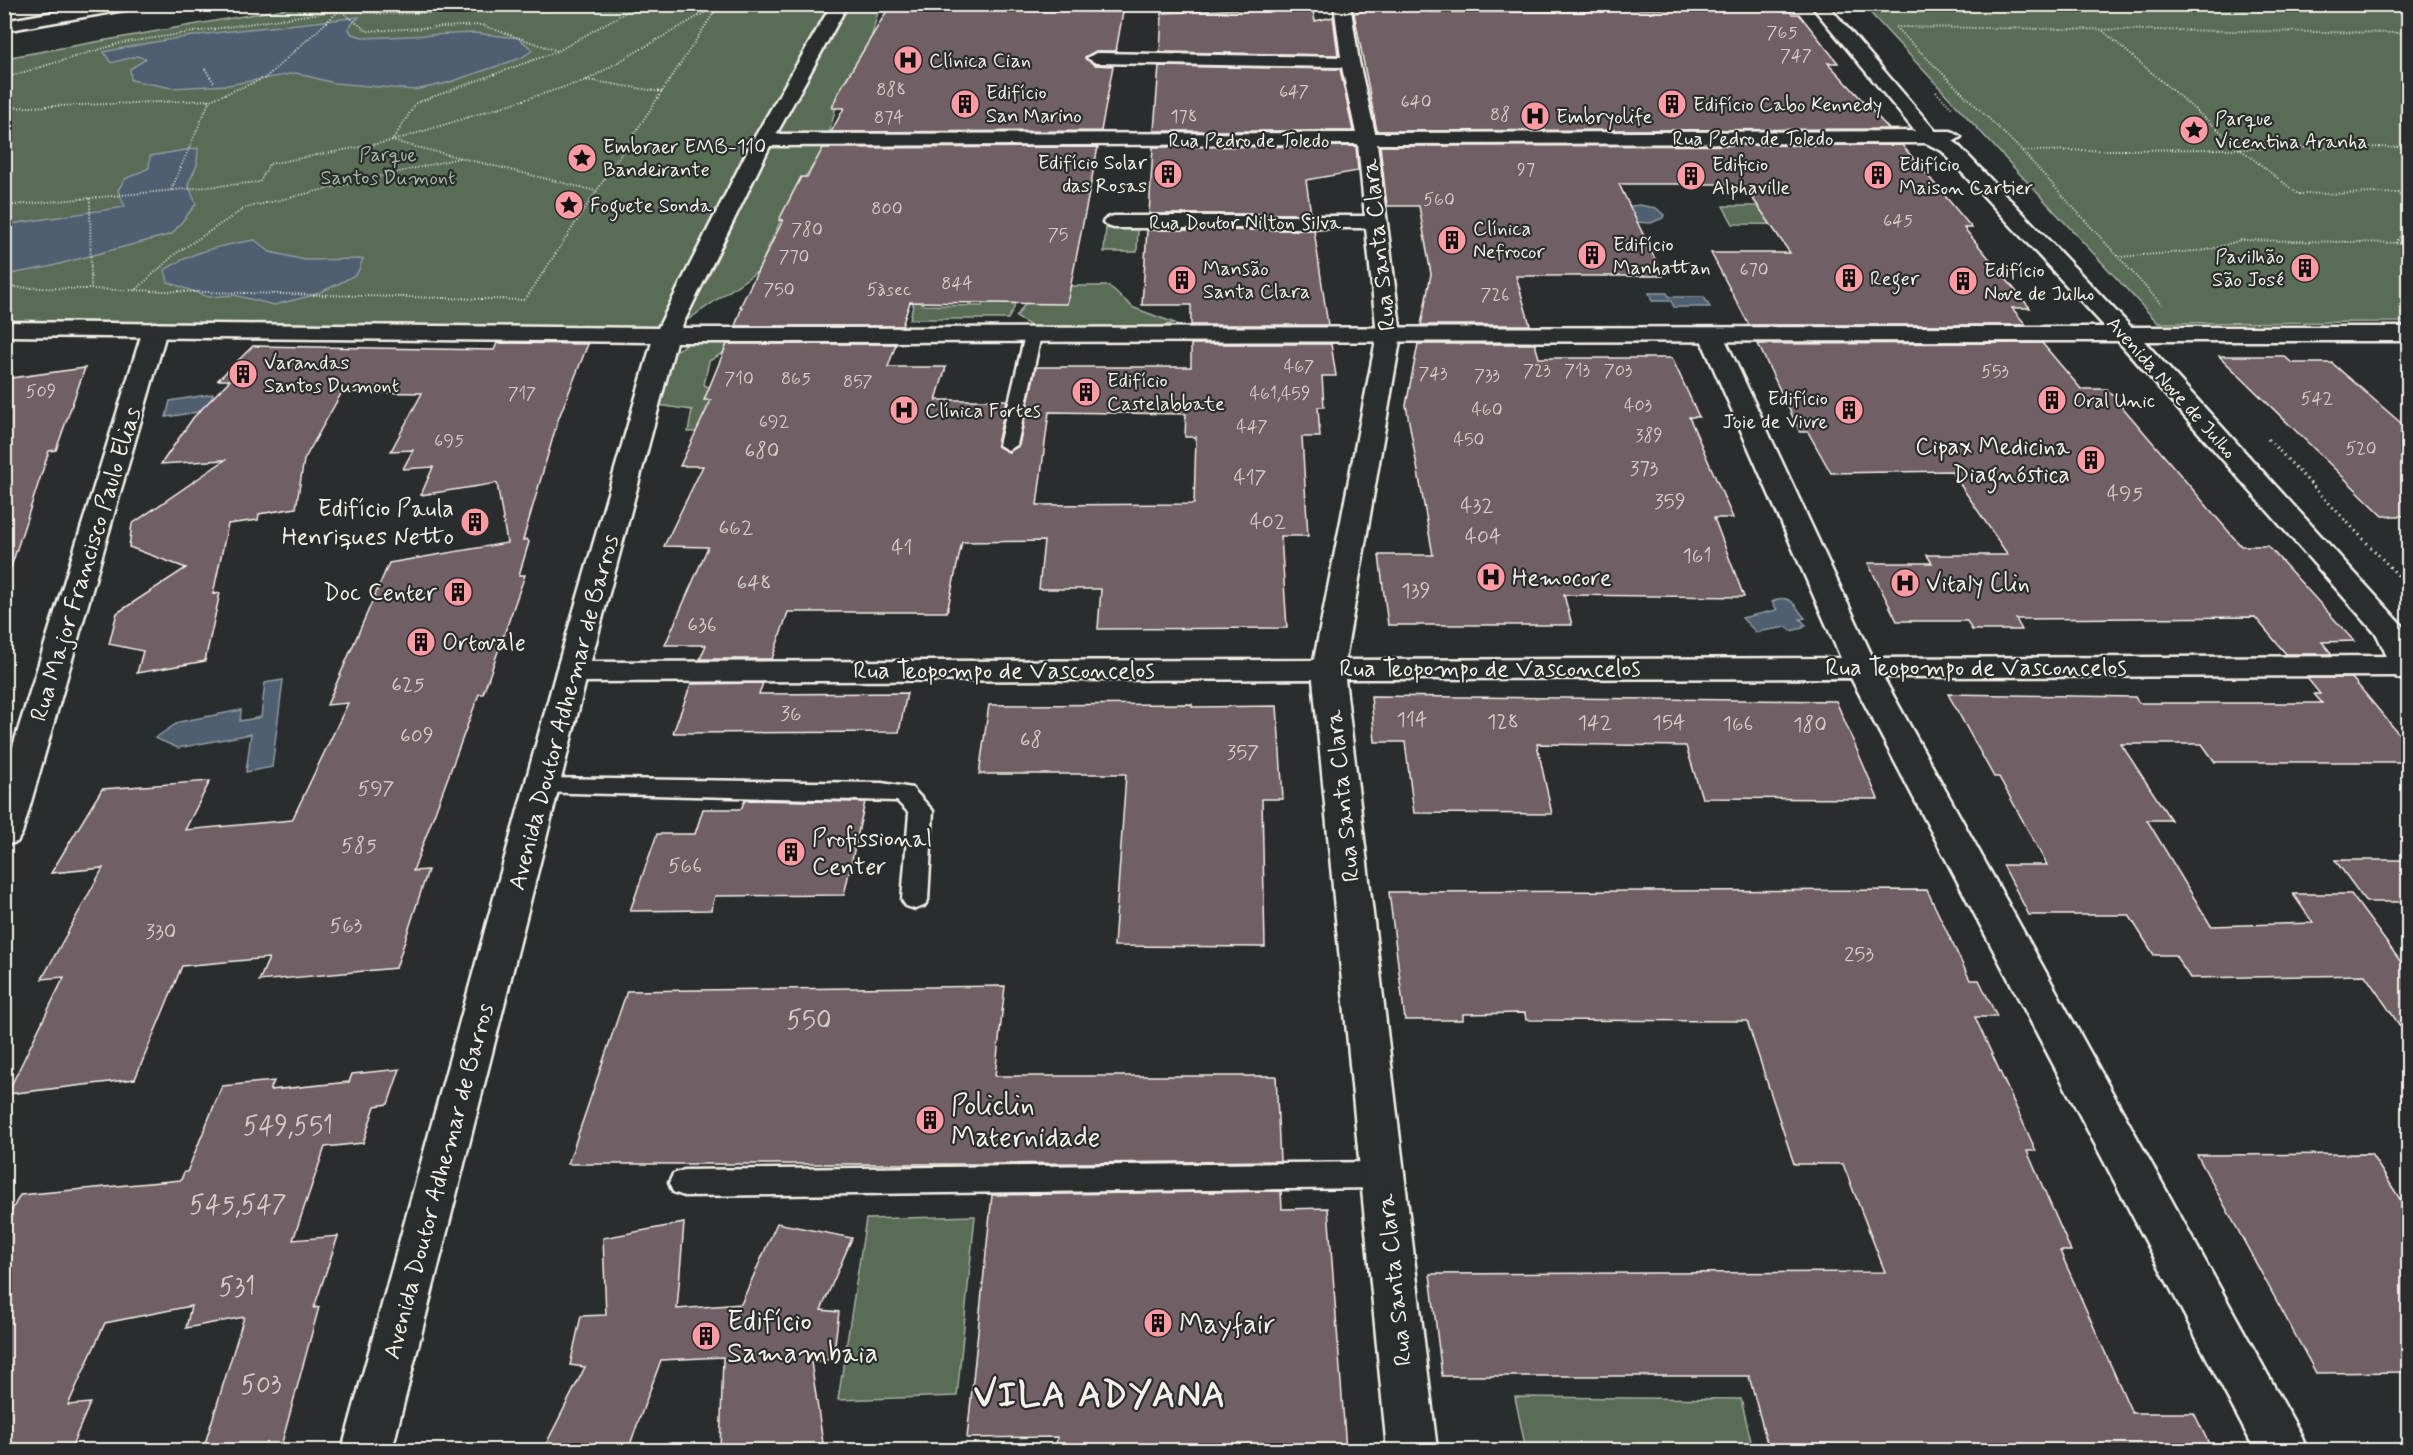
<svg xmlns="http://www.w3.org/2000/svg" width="2413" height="1455" font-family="Mynerve,sans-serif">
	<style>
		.green { fill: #586c57; stroke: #a6aea0; stroke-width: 1.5 }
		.water { fill: #4e5f6f; stroke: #90999f; stroke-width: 1.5 }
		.building { fill: #715f66; stroke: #f4f1e8; stroke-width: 1.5; fill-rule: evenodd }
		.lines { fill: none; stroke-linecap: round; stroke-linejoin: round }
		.lane-casing { stroke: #f4f1e8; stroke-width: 5 }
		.street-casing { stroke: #f4f1e8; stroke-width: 5 }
		.secondary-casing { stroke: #f4f1e8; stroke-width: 5 }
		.path-far1 { stroke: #f4f1e8; stroke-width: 2; stroke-dasharray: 1 2; stroke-linecap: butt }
		.path { stroke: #f4f1e8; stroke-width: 3; stroke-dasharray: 1.5 4; stroke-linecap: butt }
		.lane { fill: #2a2d2e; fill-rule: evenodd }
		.street { fill: #2a2d2e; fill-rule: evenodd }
		.secondary { fill: #2a2d2e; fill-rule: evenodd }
		.labels { text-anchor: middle; stroke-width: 4.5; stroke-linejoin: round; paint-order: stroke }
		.far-number-label { font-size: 18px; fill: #d3ccc8 }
		.far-poi-label { font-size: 20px; fill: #f4f1e8; stroke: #2a2d2e; text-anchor: start }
		.far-street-label { font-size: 20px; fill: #f4f1e8; stroke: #2a2d2e }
		.far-park-label { font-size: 20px; fill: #aeb5a7; stroke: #2a2d2e }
		.number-label { font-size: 21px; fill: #d3ccc8 }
		.street-label { font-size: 24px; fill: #f4f1e8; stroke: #2a2d2e }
		.poi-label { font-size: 24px; fill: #f4f1e8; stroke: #2a2d2e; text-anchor: start }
		.near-number-label { font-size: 26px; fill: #d3ccc8 }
		.near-poi-label { font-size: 28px; fill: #f4f1e8; stroke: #2a2d2e; text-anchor: start }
		.near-district-label { font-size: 36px; font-weight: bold; letter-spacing: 1.5px; fill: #f4f1e8; stroke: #2a2d2e }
	</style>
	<rect width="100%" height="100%" fill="#2a2d2e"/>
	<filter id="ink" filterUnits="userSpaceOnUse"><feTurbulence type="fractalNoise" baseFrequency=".0167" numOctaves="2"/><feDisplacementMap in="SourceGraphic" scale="12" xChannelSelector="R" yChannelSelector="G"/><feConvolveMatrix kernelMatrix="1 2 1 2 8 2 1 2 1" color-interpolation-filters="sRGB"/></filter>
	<g filter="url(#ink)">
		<!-- green -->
		<g class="green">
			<polygon points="306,5 880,5 870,42 842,85 825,148 791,197 758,271 666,335 530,327 5,327 5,58"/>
			<polygon points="1863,5 2408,7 2408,322 2158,323"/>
			<polygon points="1723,206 1813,206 1826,225 1733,224"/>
			<polygon points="1106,227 1138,227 1137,252 1104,252"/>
			<polygon points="1024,252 1014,308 1008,319 910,319 920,272 920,300 923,305 982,306 989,285"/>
			<polygon points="1037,286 1108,286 1134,308 1175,323 1134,332 1057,342 1016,317"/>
			<polygon points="699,337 740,338 730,349 709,361 704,385 735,398 718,431 688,432 692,410 658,405 636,390 646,368"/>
			<polygon points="975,1216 957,1396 838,1400 866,1219"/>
			<polygon points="1515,1397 1741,1399 1753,1450 1526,1450"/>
		</g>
		<!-- water -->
		<g class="water">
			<path d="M359,17L348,28L352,34L366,38L474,33L518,38L533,50L521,58L447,83L415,90L334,83L296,73L228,85L172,88L131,80L130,69L146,59L137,56L111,63L104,52C196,31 282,27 359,17Z"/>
			<polygon points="198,148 197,165 188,184 196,204 172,234 48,267 5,275 5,225 125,207 118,190 125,179 149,168 150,156"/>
			<polygon points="1639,205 1656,208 1664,215 1663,218 1651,223 1634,222 1624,207"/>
			<path d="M255,240L270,252L305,260L363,259L357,274L338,284L314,295L274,305L234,295L208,297L168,282L165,270C193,251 223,245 255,240Z"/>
			<polygon points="1649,293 1667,293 1669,297 1704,297 1710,307 1674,307 1671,301 1652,301"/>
			<polygon points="213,394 210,410 166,417 170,401"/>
			<path d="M1777,599C1794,596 1795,608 1805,618L1800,619L1806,625L1802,626L1803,628L1791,631L1787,627L1756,632L1742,618L1777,610L1772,602Z"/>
			<polygon points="283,680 272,767 246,772 251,734 178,748 155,738 179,722 241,710 240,721 261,717 265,683"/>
		</g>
		<!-- building -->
		<g class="building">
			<polygon points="891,4 985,4 981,10 1123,12 1116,51 1096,51 1085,57 1095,65 1113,66 1101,131 831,132 844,108 832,108 838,93"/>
			<polygon points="1739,5 1784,5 1792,14 1799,14 1838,63 1828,63 1889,129 1377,131 1354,13 1380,7 1428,8 1429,12 1585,12 1607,9 1742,9"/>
			<polygon points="1312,6 1315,21 1333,17 1338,55 1160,52 1162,13 1242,9 1242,7"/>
			<polygon points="1159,66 1340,69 1353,131 1154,131"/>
			<polygon points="1902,145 1972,228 1964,228 2030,308 2012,308 2026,325 1749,325 1711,253 1790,253 1747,190 1729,184 1619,184 1663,276 1516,276 1530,325 1421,325 1431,274 1419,206 1387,206 1380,146"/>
			<polygon points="1356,146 1358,171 1306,180 1311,214 1149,214 1153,147"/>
			<polygon points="1098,147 1067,304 910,302 902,326 735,326 742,307 740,307 783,220 779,220 801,177 807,177 823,148"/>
			<polygon points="1147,230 1314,230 1328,325 1191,325 1191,305 1142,305"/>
			<polygon points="497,343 588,344 558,420 523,540 527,539 529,542 519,575 525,575 483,694 479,694 413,871 428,870 396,968 259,981 269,958 182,966 135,1079 7,1094 64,977 42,979 103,868 51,873 102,789 210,781 185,830 292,820 348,703 327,705 389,563 507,543 497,483 421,495 433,467 403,469 413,450 391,451 422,393 342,392 304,460 296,508 259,514 258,520 228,524 213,594 220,593 205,661 137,673 143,651 109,644 117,613 186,568 129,547 132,524 225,460 161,464 193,418 230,380 218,380 253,346 494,350"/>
			<polygon points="2042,343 2081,389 2107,389 2241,546 2268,546 2354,641 2322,642 2332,654 2286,654 2255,617 2016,619 2022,630 1972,630 1967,621 1897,621 1868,563 1932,563 1927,555 2008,555 1951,471 1831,473 1808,432 1800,432 1758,344"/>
			<path d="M727,344H896L888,367H946L936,400H1007L997,444L1009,452L1019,445L1036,367H1191V344H1331L1336,376H1322L1324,407H1318L1320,437H1302L1308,536H1281L1287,628L1098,629L1101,589H1039L1044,541L962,542L947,612H788L772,659H700L706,645H665L708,547L664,546L703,466H680L711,400H704ZM1049,412L1186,414L1185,437H1196L1194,504L1037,505Z"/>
			<polygon points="1418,344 1535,344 1539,358 1672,358 1699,417 1689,417 1733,518 1714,518 1744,597 1564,595 1572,625 1388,625 1379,555 1433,555 1406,405"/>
			<polygon points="2219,356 2284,356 2292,363 2332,363 2409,430 2409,516 2383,516"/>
			<polygon points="85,368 56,450 49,451 11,567 4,566 4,379"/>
			<polygon points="2307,678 2352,678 2409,746 2409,762 2215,762 2202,744 2121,744 2171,820 2147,820 2211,926 2313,923 2293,894 2351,894 2409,973 2409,1039 2365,975 2190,978 2175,955 2154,955 2129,915 2029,915 2003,865 2047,865 1999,777 1994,777 1948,694 2135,697 2139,703 2322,703 2314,694 2320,694"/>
			<polygon points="763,683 759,694 907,693 899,732 673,733 691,684"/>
			<polygon points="1371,696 1836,701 1878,799 1702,798 1686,746 1537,744 1552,814 1414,813 1405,742 1375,742"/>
			<polygon points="1192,704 1192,707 1277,706 1283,799 1262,799 1265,947 1114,946 1126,774 979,774 989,705"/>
			<polygon points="745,800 865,802 844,895 715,896 711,910 630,911 657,834 695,834 703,809 741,809"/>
			<polygon points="2335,860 2409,860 2409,902 2366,902"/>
			<polygon points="1927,890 1970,980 1979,980 1997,1017 1975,1017 2036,1151 2027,1151 2071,1251 2060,1251 2132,1413 2194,1413 2212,1450 1769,1450 1749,1376 1442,1376 1430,1274 1885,1272 1843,1164 1794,1164 1747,1021 1526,1020 1525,1013 1463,1014 1463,1020 1405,1020 1389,892"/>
			<polygon points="1005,986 995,1076 1276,1076 1280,1161 996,1164 568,1164 627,991"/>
			<polygon points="400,1069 388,1104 375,1106 363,1143 325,1147 293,1240 338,1236 314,1308 319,1307 280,1450 203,1450 244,1317 186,1328 191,1306 105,1323 68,1405 90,1403 71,1448 4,1450 4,1225 20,1195 181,1180 184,1172 187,1172 222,1086 274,1081 270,1090 349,1082 352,1074"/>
			<polygon points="2371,1154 2409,1213 2409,1372 2316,1373 2197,1155"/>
			<polygon points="1281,1191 1282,1209 1328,1208 1346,1450 1056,1450 1057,1437 967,1438 992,1195"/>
			<polygon points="684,1223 677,1309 741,1304 777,1223 852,1238 821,1310 839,1312 833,1359 811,1362 823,1443 789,1450 720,1450 723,1357 661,1360 628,1450 543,1450 585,1367 570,1365 581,1316 606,1315 603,1238"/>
		</g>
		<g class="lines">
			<!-- lane casing -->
			<g class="lane-casing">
				<g id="lane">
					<polygon points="64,4 76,4 77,6 72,9"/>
					<polygon points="1033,330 1041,335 1017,445 1008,450 999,445 1025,335"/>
					<polygon points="542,778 882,783 912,788 933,811 928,900 924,906 915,909 906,906 902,900 909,813 897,801 534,792 530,786 534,780"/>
					<polygon points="1383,1162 1394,1166 1398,1175 1394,1184 1383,1188 684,1196 673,1192 669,1183 673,1174 684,1170"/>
				</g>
			</g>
			<!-- street casing -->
			<g class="street-casing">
				<g id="street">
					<polygon points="100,4 138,4 130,9 4,31 4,21"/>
					<polygon points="1334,4 1350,4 1359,62 1375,133 1951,131 1961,137 1951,143 1377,144 1401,335 1345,660 1841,658 1699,335 1703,330 1719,330 1723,335 1873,658 2408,656 2408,676 1883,677 2300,1433 2307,1450 2255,1450 1851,678 1345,679 1437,1450 1387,1450 1313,679 572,682 561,679 556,672 561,665 572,662 1314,660 1377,335 1366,228 1114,228 1107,226 1103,222 1107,218 1114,216 1365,216 1358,144 763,146 753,140 763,134 1356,133 1342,67 1096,63 1087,58 1096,53 1341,57"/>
					<polygon points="155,323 163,325 167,330 22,833 17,842 4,845 4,775 143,330 147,325"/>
				</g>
			</g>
			<!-- secondary casing -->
			<g class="secondary-casing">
				<polygon id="secondary" points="832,4 848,4 773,140 681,328 2105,327 1942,151 1924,142 1810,4 1827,4 1938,134 1956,143 2131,327 2408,327 2408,341 2144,341 2402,625 2408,637 2408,681 2397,678 2377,635 2118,341 676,342 588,672 392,1450 342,1450 556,672 652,342 4,336 4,322 658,328 753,140"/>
			</g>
			<!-- path-far1 -->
			<g class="path-far1">
				<polyline points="2103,31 2243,151 2298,194 2408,193"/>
				<polyline points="205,69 215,84"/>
				<polyline points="4,78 121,43 340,10 384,14 719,5 525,300 4,287"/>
				<polyline points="587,80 392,141 596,191"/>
				<polyline points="662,92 587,80 718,5"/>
				<polyline points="1936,92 1952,108"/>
				<polyline points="4,108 210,100 265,78 340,10 367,31 481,25 558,51"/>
				<polyline points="2022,151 2408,147"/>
				<polyline points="171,190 210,100"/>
				<polyline points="2399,195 2407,197 2408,209"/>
				<polyline points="90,198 260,182 269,164 392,141 416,103 558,51 633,8"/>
				<polyline points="4,206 90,198 91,289"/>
				<polyline points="2396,243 2408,223"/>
				<polyline points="2119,257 2208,250 2241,240 2408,243"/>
				<polyline points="137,289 175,254 245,208 459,158"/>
				<polyline points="2162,305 2022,151 1895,27 2408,33"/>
			</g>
			<!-- path -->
			<polyline class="path" points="2268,439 2408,586"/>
			<!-- lane -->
			<use href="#lane" class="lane"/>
			<!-- street -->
			<use href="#street" class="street"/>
			<!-- secondary -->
			<use href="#secondary" class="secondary"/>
		</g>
	</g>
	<!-- icons -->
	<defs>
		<g id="hospital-disc" transform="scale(1.5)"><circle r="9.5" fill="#ff9aa2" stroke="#2a2d2e"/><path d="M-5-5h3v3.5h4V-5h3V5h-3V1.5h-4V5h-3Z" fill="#111"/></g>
		<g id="building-disc" transform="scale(1.5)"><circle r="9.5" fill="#ff9aa2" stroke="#2a2d2e"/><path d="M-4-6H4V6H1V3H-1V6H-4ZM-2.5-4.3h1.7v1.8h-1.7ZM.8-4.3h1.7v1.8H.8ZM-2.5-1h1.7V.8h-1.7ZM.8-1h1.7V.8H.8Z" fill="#111"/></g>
		<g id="sight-disc" transform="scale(1.5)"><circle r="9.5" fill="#ff9aa2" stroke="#2a2d2e"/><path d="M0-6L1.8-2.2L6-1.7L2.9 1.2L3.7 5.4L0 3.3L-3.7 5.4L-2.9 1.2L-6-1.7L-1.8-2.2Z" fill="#111"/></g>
	</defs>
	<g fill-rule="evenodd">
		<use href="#hospital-disc" x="908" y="60"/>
		<use href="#building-disc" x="965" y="104"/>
		<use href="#building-disc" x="1672" y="104"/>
		<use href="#hospital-disc" x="1535" y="116"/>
		<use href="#sight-disc" x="2194" y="130"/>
		<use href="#sight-disc" x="582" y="158"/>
		<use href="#building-disc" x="1168" y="174"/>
		<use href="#building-disc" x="1878" y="175"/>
		<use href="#building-disc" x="1691" y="176"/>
		<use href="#sight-disc" x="569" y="205"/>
		<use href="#building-disc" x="1452" y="240"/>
		<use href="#building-disc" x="1592" y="255"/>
		<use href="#building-disc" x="2305" y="268"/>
		<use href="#building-disc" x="1849" y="278"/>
		<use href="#building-disc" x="1182" y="280"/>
		<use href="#building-disc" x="1963" y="281"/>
		<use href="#building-disc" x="243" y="374"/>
		<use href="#building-disc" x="1086" y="392"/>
		<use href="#building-disc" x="2052" y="400"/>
		<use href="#hospital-disc" x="904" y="410"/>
		<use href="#building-disc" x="1849" y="410"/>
		<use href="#building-disc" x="2091" y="460"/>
		<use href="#building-disc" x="475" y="522"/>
		<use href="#hospital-disc" x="1491" y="577"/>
		<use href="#hospital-disc" x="1905" y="583"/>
		<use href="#building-disc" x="458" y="592"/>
		<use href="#building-disc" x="421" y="642"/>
		<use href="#building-disc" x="791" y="852"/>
		<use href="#building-disc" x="930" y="1120"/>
		<use href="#building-disc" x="1158" y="1323"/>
		<use href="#building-disc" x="706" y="1336"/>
	</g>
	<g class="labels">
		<!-- far-number labels -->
		<g class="far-number-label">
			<text x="1782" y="38">765</text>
			<text x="1796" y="61">747</text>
			<text x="891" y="95">888</text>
			<text x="1294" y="97">647</text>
			<text x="1416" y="107">640</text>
			<text x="1500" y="120">88</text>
			<text x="1184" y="122">178</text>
			<text x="889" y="123">874</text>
			<text x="1526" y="175">97</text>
			<text x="1439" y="205">560</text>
			<text x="887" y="214">800</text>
			<text x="1898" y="226">645</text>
			<text x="807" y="235">780</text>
			<text x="1058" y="240">75</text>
			<text x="794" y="262">770</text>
			<text x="1754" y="275">670</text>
			<text x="957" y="289">844</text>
			<text x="779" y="295">750</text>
			<text x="889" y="295">5àsec</text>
			<text x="1495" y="300">726</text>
			<text x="1299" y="372">467</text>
			<text x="1537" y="376">723</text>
			<text x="1577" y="376">713</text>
			<text x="1618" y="376">703</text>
			<text x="1995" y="377">553</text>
			<text x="1433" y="379">743</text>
			<text x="1487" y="381">733</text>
			<text x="739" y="384">710</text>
			<text x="796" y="384">865</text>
			<text x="858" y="387">857</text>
			<text x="41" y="397">509</text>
			<text x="522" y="399">717</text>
			<text x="1280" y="399">461,459</text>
			<text x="2317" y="404">542</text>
			<text x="1638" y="411">403</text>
			<text x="1487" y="415">460</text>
			<text x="774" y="427">692</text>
			<text x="1252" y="432">447</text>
			<text x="1649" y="441">389</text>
			<text x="1469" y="445">450</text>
			<text x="449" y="446">695</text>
			<text x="2361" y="454">520</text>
		</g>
		<!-- far-poi labels -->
		<g class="far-poi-label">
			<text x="929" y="67">Clínica Cian</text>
			<text x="986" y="99">Edifício<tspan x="986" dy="23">San Marino</tspan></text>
			<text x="1693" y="111">Edifício Cabo Kennedy</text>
			<text x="1556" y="123">Embryolife</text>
			<text x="2215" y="125">Parque<tspan x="2215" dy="23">Vicentina Aranha</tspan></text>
			<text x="603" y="153">Embraer EMB-110<tspan x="603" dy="23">Bandeirante</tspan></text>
			<text x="1147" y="169" text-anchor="end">Edifício Solar<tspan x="1147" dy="23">das Rosas</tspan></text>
			<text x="1712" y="171">Edificio<tspan x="1712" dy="23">Alphaville</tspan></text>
			<text x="1899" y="171">Edifício<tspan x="1899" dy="23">Maison Cartier</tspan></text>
			<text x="590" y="212">Foguete Sonda</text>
			<text x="1473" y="235">Clínica<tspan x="1473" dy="23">Nefrocor</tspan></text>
			<text x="1613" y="251">Edifício<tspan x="1613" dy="23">Manhattan</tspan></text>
			<text x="2284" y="263" text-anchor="end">Pavilhão<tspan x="2284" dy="23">São José</tspan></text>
			<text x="1203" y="275">Mansão<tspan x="1203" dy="23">Santa Clara</tspan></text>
			<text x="1984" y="277">Edifício<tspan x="1984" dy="23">Nove de Julho</tspan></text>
			<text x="1870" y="285">Reger</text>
			<text x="264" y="369">Varandas<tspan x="264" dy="23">Santos Dumont</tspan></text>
			<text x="1107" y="387">Edifício<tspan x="1107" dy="23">Castelabbate</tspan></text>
			<text x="1828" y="405" text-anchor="end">Edifício<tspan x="1828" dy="23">Joie de Vivre</tspan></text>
			<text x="2073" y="407">Oral Unic</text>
			<text x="925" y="417">Clínica Fortes</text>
		</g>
		<!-- far-street labels -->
		<g class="far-street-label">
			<text x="1753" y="145">Rua Pedro de Toledo</text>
			<text x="1249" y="147">Rua Pedro de Toledo</text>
			<text x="1245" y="229">Rua Doutor Nilton Silva</text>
			<text transform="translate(2172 387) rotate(48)" y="7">Avenida Nove de Julho</text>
		</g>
		<!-- far-park labels -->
		<g class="far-park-label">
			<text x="388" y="161">Parque<tspan x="388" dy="23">Santos Dumont</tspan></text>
		</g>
		<!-- number labels -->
		<g class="number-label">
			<text x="762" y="457">680</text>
			<text x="1644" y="475">373</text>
			<text x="1250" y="484">417</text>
			<text x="2125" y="500">495</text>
			<text x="1670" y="508">359</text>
			<text x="1477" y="512">432</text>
			<text x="1268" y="528">402</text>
			<text x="736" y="534">662</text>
			<text x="1483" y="543">404</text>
			<text x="902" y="554">41</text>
			<text x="1697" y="562">161</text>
			<text x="754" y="589">648</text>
			<text x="1416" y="597">139</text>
			<text x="702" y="631">636</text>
			<text x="408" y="691">625</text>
			<text x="791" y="720">36</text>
			<text x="1412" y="726">114</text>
			<text x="1503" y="728">128</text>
			<text x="1595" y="729">142</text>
			<text x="1669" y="729">154</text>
			<text x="1738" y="730">166</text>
			<text x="1810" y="731">180</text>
			<text x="417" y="742">609</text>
			<text x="1031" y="746">68</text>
			<text x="1243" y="759">357</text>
			<text x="376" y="795">597</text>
			<text x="359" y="852">585</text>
			<text x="685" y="872">566</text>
			<text x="346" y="932">563</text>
			<text x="161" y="938">330</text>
			<text x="1859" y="961">253</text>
		</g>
		<!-- street labels -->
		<g class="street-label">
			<text transform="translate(1378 245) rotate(-96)" y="8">Rua Santa Clara</text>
			<text transform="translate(85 564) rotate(-73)" y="8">Rua Major Francisco Paulo Elias</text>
			<text x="1976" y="675">Rua Teopompo de Vasconcelos</text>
			<text x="1490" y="676">Rua Teopompo de Vasconcelos</text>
			<text x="1004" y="678">Rua Teopompo de Vasconcelos</text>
			<text transform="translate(563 712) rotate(-75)" y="8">Avenida Doutor Adhemar de Barros</text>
			<text transform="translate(1342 796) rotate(-96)" y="8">Rua Santa Clara</text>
			<text transform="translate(438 1181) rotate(-75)" y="8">Avenida Doutor Adhemar de Barros</text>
			<text transform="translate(1394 1280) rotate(-96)" y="8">Rua Santa Clara</text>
		</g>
		<!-- poi labels -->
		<g class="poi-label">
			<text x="2070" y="454" text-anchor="end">Cipax Medicina<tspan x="2070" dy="28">Diagnóstica</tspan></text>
			<text x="454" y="516" text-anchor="end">Edifício Paula<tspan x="454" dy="28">Henriques Netto</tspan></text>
			<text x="1512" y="585">Hemocore</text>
			<text x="1926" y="591">Vitaly Clin</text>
			<text x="437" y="600" text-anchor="end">Doc Center</text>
			<text x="442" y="650">Ortovale</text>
			<text x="812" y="846">Profissional<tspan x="812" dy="28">Center</tspan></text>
		</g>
		<!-- near-number labels -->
		<g class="near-number-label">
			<text x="809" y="1028">550</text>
			<text x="288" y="1134">549,551</text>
			<text x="238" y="1213">545,547</text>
			<text x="237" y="1295">531</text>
			<text x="261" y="1393">503</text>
		</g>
		<!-- near-poi labels -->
		<g class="near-poi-label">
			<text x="951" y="1114">Policlin<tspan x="951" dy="32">Maternidade</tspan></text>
			<text x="727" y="1330">Edifício<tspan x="727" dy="32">Samambaia</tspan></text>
			<text x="1179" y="1333">Mayfair</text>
		</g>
		<!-- near-district labels -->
		<g class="near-district-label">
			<text x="1100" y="1406">VILA ADYANA</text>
		</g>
	</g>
	<!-- margin -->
	<rect width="2413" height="1455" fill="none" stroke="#2a2d2e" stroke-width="24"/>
	<rect x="12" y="12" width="2389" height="1431" fill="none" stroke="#f4f1e8" stroke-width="2" filter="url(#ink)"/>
</svg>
